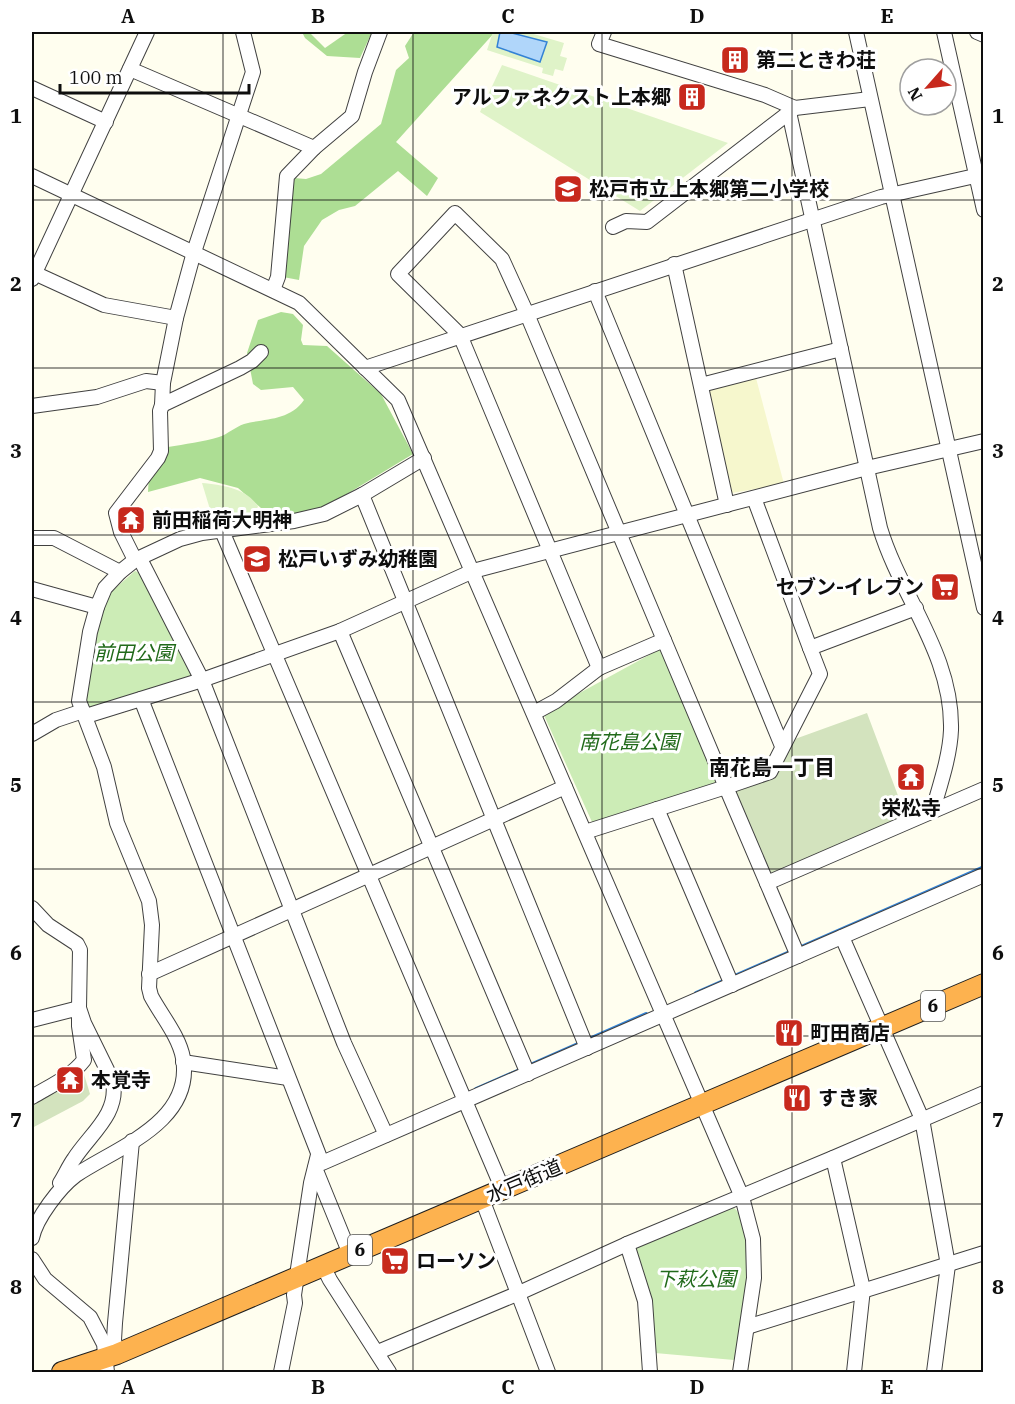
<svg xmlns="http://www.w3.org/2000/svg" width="1015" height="1404" font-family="'IBM Plex Serif','Noto Sans JP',serif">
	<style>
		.farmland { fill: #f6f7cd }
		.green { fill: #ccecb6 }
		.forest { fill: #adde94 }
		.cemetery { fill: #d3e3be }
		.pitch { fill: #dff3c8 }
		.water { fill: #b0d6fa; stroke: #3382d5; stroke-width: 1.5 }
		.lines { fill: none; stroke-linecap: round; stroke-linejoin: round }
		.stream { stroke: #3382d5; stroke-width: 4 }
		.minor-casing { stroke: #414141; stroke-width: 16 }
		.highway-casing { stroke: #1f1f1f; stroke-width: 22 }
		.minor { stroke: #fff; stroke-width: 14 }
		.highway { stroke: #fdb24f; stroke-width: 20 }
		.grid { fill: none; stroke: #0e0e0e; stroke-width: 1.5; stroke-opacity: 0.55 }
		.labels { text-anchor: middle; stroke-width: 6; stroke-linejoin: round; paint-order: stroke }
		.shield { fill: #fff; stroke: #565656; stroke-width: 1.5 }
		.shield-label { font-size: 18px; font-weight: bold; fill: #0e0e0e }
		.poi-label { font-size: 20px; font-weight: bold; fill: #0e0e0e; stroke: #fff; text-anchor: start }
		.park-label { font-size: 20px; font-style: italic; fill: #216a1a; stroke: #fff }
		.street-label { font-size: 20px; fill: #0e0e0e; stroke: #fff }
		.neighbourhood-label { font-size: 21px; font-weight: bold; fill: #0e0e0e; stroke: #fff }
		.neatline { fill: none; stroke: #0e0e0e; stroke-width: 2 }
		.grid-label { font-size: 20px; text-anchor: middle; font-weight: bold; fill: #0e0e0e }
	</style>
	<rect width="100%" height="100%" fill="#fffeef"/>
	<!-- farmland -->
	<polygon class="farmland" points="756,378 784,484 732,493 706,390"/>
	<!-- green -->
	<g class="green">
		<polygon points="135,571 142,574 193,678 90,711 85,704 97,624 111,592"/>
		<polygon points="660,649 719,782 592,822 543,713"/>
		<path d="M733,1207C760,1227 742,1330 734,1360L655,1353L635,1258L638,1244Z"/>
	</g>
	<!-- forest -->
	<g class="forest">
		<polygon points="302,32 309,32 325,48 348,32 372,32 360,58 327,56 305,38"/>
		<polygon points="414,32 495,32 396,142 438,178 427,196 398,171 355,206 339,210 322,220 304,246 299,280 283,277 290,186 294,178 306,179 321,174 381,124 396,70 409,58 405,46"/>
		<path d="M281,312L293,314L303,325L301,340L303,345L327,346L381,394L413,454L327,506L267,520L261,508L238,488L200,478L148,492L149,475L168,447C185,444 203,442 219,437C228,434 235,427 244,424C267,418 289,421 304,400L293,387L261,390L253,384L247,353L258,320Z"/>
	</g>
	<!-- cemetery -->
	<g class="cemetery">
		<polygon points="867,713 906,817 771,873 735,791 774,777 795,739"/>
		<polygon points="83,1071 90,1094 83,1101 32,1128 32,1100"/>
	</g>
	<!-- pitch -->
	<g class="pitch">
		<polygon points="493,32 527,32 564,43 560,56 567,58 563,71 555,69 553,76 542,73 543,68 487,50"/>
		<polygon points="502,65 728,143 640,211 480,112"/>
		<path d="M202,483C223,485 245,488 258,506L256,512L238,517L212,516Z"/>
	</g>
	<!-- water -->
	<polygon class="water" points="500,32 508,32 547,42 540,62 497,47"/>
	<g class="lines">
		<!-- stream -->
		<g class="stream">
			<polyline points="696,993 984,867"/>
			<polyline points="528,1066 646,1014"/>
			<polyline points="476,1089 522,1069"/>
		</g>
		<!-- minor casing -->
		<g class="minor-casing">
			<g id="minor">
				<polyline points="243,32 253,72 194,252 176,318 163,383 162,405 240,368 252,361 261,352"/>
				<polyline points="604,32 599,44 765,95 795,108"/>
				<polyline points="856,32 984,608"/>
				<polyline points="944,32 984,210"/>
				<polyline points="977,32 984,35"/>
				<polyline points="130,69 314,148"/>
				<polyline points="32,88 106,122"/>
				<path d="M789,112L880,528C901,597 953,655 951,730C950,756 940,785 933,810"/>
				<polyline points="32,176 299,303 398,400 742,1197 753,1239 754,1278 740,1372"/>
				<polyline points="613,227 626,221 647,222 795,108 870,99"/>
				<polyline points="674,264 727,505"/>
				<polyline points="32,272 104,305 176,318"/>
				<polyline points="32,279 147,32"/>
				<polyline points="273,290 278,277 287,176 314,148 352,116 365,72 380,32"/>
				<polyline points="595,291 782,746"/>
				<polyline points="365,368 881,197 984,174"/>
				<polyline points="701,385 841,349"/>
				<polyline points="32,406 97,397 146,381 163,383"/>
				<polyline points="362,495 587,1048"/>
				<polyline points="754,498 810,648"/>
				<polyline points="222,531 503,1190"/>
				<polyline points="32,538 54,538 120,572"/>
				<polyline points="140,559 202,680 344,1043 386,1135"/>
				<polyline points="135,560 121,532 116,513 158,458 161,451 160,411 162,405"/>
				<polyline points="32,589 97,607"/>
				<polyline points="340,631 528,1074"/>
				<polyline points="599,668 460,335 398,274 455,213 502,259 527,314 664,640"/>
				<polyline points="141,699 322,1163 984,875"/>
				<polyline points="534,713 556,701 599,668 664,640 726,787 585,832"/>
				<polyline points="86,716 202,680 340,631 473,571 867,468 984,441"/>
				<polyline points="32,734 56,720 83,711"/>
				<polyline points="657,809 732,985"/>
				<polyline points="767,883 984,789"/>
				<path d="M32,908L48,925L77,944L80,950L79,1008L84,1023L113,1082C119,1114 90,1134 74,1159C69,1166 65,1175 60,1183"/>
				<polyline points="842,937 922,1119 948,1265 934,1372"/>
				<polyline points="798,956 726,787 770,772 820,674 810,648 916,608"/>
				<polyline points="149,974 565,787"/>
				<path d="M32,1020L79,1008V1026L84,1060C71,1077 50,1086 32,1097"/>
				<polyline points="183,1062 288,1078"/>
				<polyline points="833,1158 863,1289 854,1372"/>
				<polyline points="315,1168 350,1254"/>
				<polyline points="482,1199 548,1372"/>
				<path d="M32,1238C36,1218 60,1187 76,1175C118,1147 194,1122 183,1058C179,1036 161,1015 151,996L149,988L152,925L149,901L117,823L104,767L79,701L90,632L97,607L105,588L120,572L135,560L180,539L202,533L294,521L324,514L362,495L424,458"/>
				<polyline points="627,1244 645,1301 650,1372"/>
				<polyline points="32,1259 45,1279 90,1317 104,1344 107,1372"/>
				<polyline points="323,1266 330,1280 389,1372"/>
				<polyline points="747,1327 984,1253"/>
				<polyline points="378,1352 519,1293 627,1244 833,1158 984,1093"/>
				<polyline points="117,1354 114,1340 115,1323 132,1141"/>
				<polyline points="281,1372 295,1303 294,1295 311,1183 318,1155"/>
			</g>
		</g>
		<!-- highway casing -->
		<g class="highway-casing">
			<polyline id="highway" points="62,1372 117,1354 984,984"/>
		</g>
		<!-- minor -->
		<use href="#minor" class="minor"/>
		<!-- highway -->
		<use href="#highway" class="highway"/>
	</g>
	<!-- grid -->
	<path class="grid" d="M223,32V1372M413,32V1372M602,32V1372M792,32V1372M32,200H984M32,368H984M32,535H984M32,702H984M32,869H984M32,1036H984M32,1204H984"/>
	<!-- icons -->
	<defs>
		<g id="building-square" transform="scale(1.5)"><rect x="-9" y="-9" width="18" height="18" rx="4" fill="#c7291d" stroke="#fff"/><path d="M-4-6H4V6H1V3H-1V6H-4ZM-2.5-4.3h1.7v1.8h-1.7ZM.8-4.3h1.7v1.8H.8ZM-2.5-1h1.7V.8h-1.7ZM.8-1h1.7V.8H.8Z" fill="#fff"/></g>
		<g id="school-square" transform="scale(1.5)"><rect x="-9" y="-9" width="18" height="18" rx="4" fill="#c7291d" stroke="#fff"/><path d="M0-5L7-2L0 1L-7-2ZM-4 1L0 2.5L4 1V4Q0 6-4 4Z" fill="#fff"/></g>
		<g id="temple-square" transform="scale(1.5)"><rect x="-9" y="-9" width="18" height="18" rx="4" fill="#c7291d" stroke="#fff"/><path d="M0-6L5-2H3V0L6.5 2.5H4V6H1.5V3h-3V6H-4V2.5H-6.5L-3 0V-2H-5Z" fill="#fff"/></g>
		<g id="supermarket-square" transform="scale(1.5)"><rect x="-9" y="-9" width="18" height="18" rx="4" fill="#c7291d" stroke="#fff"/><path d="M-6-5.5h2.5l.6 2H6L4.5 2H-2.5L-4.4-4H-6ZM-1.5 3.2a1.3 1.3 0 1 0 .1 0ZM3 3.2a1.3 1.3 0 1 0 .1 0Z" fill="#fff"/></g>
		<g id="restaurant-square" transform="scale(1.5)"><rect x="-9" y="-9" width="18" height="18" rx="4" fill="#c7291d" stroke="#fff"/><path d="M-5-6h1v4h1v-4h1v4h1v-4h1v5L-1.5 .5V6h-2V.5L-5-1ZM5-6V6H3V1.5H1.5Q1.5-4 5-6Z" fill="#fff"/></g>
	</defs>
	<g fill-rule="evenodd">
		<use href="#building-square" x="735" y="60"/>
		<use href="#building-square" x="692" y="97"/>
		<use href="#school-square" x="568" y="189"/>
		<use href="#temple-square" x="131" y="520"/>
		<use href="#school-square" x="257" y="559"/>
		<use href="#supermarket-square" x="945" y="587"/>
		<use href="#temple-square" x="911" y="777"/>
		<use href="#restaurant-square" x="789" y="1033"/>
		<use href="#temple-square" x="70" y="1080"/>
		<use href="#restaurant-square" x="797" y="1098"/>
		<use href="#supermarket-square" x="395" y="1261"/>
	</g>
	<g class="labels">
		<!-- shield labels -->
		<g class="shield">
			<rect x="921" y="991" width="24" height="30" rx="4.5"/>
			<rect x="348" y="1235" width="24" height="30" rx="4.5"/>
		</g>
		<g class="shield-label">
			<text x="933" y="1012">6</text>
			<text x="360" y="1256">6</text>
		</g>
		<!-- poi labels -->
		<g class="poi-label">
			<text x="756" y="67">第二ときわ荘</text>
			<text x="671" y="104" text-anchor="end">アルファネクスト上本郷</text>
			<text x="589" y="196">松戸市立上本郷第二小学校</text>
			<text x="152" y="527">前田稲荷大明神</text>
			<text x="278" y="566">松戸いずみ幼稚園</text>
			<text x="924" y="594" text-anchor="end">セブン-イレブン</text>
			<text x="911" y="815" text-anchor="middle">栄松寺</text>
			<text x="810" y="1040">町田商店</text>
			<text x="91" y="1087">本覚寺</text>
			<text x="818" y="1105">すき家</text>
			<text x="416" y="1268">ローソン</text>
		</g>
		<!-- park labels -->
		<g class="park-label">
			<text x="134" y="660">前田公園</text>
			<text x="629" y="749">南花島公園</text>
			<text x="696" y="1286">下萩公園</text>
		</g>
		<!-- street labels -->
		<g class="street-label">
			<text transform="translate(524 1181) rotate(-23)" y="7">水戸街道</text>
		</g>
		<!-- neighbourhood labels -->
		<g class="neighbourhood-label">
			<text x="772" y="775">南花島一丁目</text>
		</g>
	</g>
	<!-- border -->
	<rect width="1015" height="1404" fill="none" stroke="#ffffff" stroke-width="66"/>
	<!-- north arrow -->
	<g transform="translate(928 87) rotate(242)"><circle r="28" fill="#ffffff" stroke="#9f9f9f" stroke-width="1.5"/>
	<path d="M0-4.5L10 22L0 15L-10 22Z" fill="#c7291d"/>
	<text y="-9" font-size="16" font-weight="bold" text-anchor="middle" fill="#0e0e0e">N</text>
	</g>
	<!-- scale -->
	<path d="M60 84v9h189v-9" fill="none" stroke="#0e0e0e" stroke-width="3"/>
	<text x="69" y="84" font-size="18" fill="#0e0e0e" stroke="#ffffff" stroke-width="4.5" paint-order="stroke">100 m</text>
	<rect x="33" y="33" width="949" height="1338" class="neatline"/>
	<g class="grid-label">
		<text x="128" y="23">A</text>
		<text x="318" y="23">B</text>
		<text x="508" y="23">C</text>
		<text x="697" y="23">D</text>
		<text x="887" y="23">E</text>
		<text x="16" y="123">1</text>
		<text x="998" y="123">1</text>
		<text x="16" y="291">2</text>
		<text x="998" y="291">2</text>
		<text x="16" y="458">3</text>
		<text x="998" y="458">3</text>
		<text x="16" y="625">4</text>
		<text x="998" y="625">4</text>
		<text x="16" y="792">5</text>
		<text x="998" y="792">5</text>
		<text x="16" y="960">6</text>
		<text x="998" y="960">6</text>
		<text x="16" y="1127">7</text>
		<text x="998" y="1127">7</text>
		<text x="16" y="1294">8</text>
		<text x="998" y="1294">8</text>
		<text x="128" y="1394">A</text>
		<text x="318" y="1394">B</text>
		<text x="508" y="1394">C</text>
		<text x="697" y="1394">D</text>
		<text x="887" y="1394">E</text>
	</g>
</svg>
